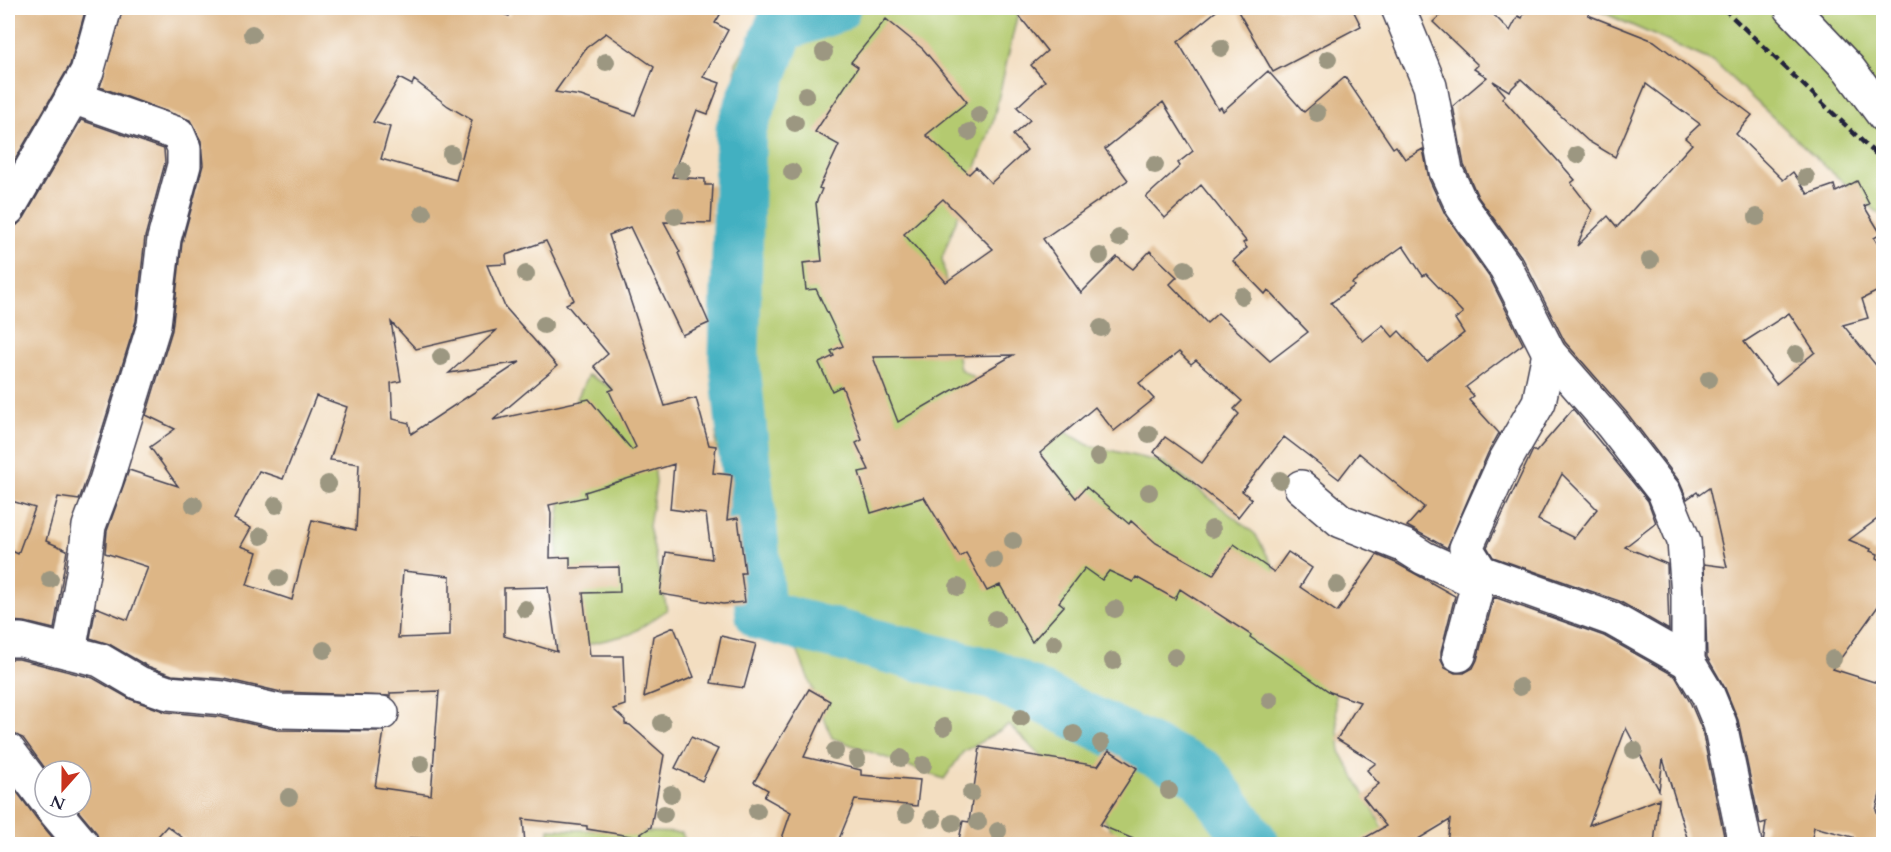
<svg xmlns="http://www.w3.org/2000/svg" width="1891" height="852" font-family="Cardo,serif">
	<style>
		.green { fill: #b4ca6f; stroke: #6b7655; stroke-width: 1.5 }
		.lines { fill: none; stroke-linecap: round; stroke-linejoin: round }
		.river { stroke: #43b0c1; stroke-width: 51 }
		.building { fill: #ddb686; fill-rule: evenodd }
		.minor-casing { stroke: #413e4f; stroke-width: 36 }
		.minor { stroke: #fff; stroke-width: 33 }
		.rail { stroke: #22223b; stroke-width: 4.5; stroke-dasharray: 9 4.5; stroke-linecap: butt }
		.tree { fill: #9c9781 }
	</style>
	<rect width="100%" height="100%" fill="#fff"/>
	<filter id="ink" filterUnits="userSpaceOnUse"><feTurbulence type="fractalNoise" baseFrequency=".0167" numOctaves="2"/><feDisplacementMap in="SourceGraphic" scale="12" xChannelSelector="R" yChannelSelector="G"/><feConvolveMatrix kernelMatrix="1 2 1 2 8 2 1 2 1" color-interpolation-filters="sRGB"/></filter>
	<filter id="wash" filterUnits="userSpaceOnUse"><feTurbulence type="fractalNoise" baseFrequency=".008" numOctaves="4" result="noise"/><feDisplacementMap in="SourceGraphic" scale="24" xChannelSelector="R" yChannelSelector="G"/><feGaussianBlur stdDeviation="1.35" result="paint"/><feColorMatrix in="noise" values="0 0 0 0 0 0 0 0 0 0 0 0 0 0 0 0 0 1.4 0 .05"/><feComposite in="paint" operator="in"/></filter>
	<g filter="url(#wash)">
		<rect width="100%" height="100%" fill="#f3dec1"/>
		<!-- green -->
		<g class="green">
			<polygon points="768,8 1019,8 993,122 942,258 960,369 1088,445 1165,463 1255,534 1332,669 1340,751 1392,844 1121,844 1101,814 1009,725 963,752 944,779 832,738 716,446 736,63"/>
			<polygon points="1593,8 1883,8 1883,217 1827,168 1714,62"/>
			<polygon points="588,375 648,407 656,483 649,526 667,610 631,634 556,652 558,524 571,412"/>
			<polygon points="549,829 682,833 686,844 548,844"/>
		</g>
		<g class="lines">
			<!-- river -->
			<polyline class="river" points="835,8 780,27 741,129 734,357 761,615 994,675 1202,774 1254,844"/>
		</g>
		<g id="blocks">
			<!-- building -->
			<g class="building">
				<polygon points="8,8 86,8 70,65 8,172"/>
				<path d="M123,8H485L509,16L512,8H724L715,23L728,30L703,77L720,83L708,114L697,110L672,177L705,179V185H713L711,223L664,222L680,252L678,253L709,323L682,335L630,227L609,235L665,406L696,398L709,445L716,446L713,473L732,475L727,520L738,518L745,573H741L745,602L723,604L660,594L666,552L712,559L706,514L670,509L674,464L585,492L586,497L549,505L551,513L550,558L570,557V568L619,567L620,592L583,593L590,656H623L625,705L613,709L625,720V724L630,725L664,755L651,827L636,837L587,829V826L523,819L525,844H483V841L410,838L409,844H191L167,826L151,844H100L96,832L75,807H81V771H47L23,738L8,732V659H19L93,678L130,699L166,712L220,717L278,730L384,731L375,787L431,795L439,691L390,693V696L281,692L225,679L172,675L147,666L109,644L90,638L96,607L128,620L148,567L105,553L107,531L129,470L178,486L150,447L175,429L146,415L172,330L182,243L203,165L201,141L190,120L100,87ZM606,33L654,67L635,115L581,96L555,92L586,48ZM399,78L412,85L414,80L448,106L472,120L456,180L381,159L390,127L373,122ZM546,241L574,300L566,304L608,354L594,366L614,389L609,391L636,447L632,450L589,399L493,420L557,366L505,307L487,265L507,264L506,255ZM391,322L416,349L497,330L449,373L520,362L411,434L409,423L393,419L391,383L401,381ZM316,396L347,407L330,460L359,464L356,530L312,520L292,600L247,585L257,552L241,546L251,528L234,519L259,471L283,479ZM403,571L450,576V636L398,638ZM548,587L557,652L504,636V588Z"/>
				<path d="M1013,8H1220L1178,42L1218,109L1221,107L1223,111L1268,71L1304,112L1345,77L1393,148L1396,146L1405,159L1423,149L1429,179L1445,214L1490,278L1523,344L1466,387L1474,396L1469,400L1499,433L1488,453L1447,548L1407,526L1424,507L1359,453L1339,479L1284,437L1242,491L1252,499L1238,517L1154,452L1165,437L1202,463L1239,414L1234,409L1242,401L1196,360L1191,364L1179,352L1139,383L1154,399L1114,431L1095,407L1040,453L1076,498L1086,487L1129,524L1131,521L1156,543L1213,575L1234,544L1274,572L1288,552L1312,568L1300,587L1337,612L1377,555L1396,563L1455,596L1441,651V660L1445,668L1455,673H1464L1473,668L1477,660L1494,597L1604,636L1675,676L1691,704L1702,730L1724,836L1689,844L1663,759L1659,790L1626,728L1589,825L1659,799L1654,844L1447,843L1450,820L1410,844H1354L1386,826L1363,797L1379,784L1367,770L1376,763L1337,739L1360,702L1330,692L1250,637L1251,635L1180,589L1175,599L1136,577L1133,582L1109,571L1102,580L1085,568L1059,602L1064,606L1032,642L1000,585L987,591L966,553L960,557L924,497L871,513L859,472L869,470L856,443L862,440L842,386L832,391L819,363L834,356L831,351L843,346L816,289L806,290L803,263L822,261L816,203L822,189L819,188L839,145L815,132L858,67L851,62L886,19L923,49L967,102L926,135L969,174L976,167L991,183L1027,150L1013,135L1030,120L1017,107L1045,81L1031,65L1047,51ZM1163,102L1193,151L1178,163L1180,166L1146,197L1165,218L1201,185L1246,241L1243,243L1247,248L1233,261L1265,294L1268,290L1308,332L1270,361L1218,313L1207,323L1170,284L1177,277L1150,251L1133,269L1117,257L1081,293L1043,239L1128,180L1105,149ZM943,199L993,249L946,282L904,234ZM1403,246L1423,276L1426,274L1463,313L1455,319L1464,333L1427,362L1399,331L1393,337L1383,325L1363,341L1331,303L1354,286L1352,283ZM1013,355L898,422L873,357Z"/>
				<polygon points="1236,8 1352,8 1361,26 1273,72"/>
				<path d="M1448,8H1487L1510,31L1518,16L1522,18L1527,8H1592L1588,15L1654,41L1752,115L1736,134L1783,180L1793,172L1808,194L1834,185L1836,192L1857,181L1869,204L1864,206L1881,234L1874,238L1884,254V288L1862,299L1868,318L1843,325L1884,375V514L1849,540L1871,549L1870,551L1878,554L1877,558L1884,562V598L1833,669L1884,685V779L1876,810L1884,832V844H1855L1853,837L1814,827L1811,844H1763L1766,822L1760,824L1738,720L1725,688L1707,657L1704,564L1727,567L1709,488L1699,495L1697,492L1687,499L1679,481L1627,413L1565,342L1523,259L1478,197L1464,165L1453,106L1487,77L1474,69L1478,65L1433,22ZM1521,79L1588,141L1615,157L1646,84L1700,124L1685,138L1692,144L1617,227L1608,216L1577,246L1592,210L1571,183L1575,180L1502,98L1505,95L1493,81L1509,91ZM1789,313L1815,352L1776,384L1744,342Z"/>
				<polygon points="81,120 164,149 165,163 145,237 136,321 88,475 79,500 58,497 46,541 67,550 54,629 25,622 8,621 8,549 18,554 35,508 8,500 8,228 17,225 24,218"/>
				<path d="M1573,409L1648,501L1656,523L1625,547L1667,564L1669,630L1619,601L1493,557L1487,547L1533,450L1536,452ZM1562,474L1597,509L1574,538L1538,520Z"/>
				<polygon points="674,627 694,677 644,697 653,636"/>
				<polygon points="721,636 756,644 744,688 711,683"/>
				<polygon points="809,689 830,701 804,757 861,770 861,775 920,780 917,806 855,800 837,844 780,844 791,812 764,797 768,790 754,782"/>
				<polygon points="691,737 718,749 702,781 675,768"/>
				<polygon points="980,747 1098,766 1109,750 1137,768 1100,825 1145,844 958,844 963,821 969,822"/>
				<polygon points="8,780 37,819 58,844 8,844"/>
			</g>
		</g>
	</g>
	<g filter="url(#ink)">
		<use href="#blocks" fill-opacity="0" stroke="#413e4f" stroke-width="1.5"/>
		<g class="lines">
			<!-- minor casing -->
			<g class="minor-casing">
				<g id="minor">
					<polyline points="1398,8 1430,86 1446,171 1462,206 1506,268 1549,353 1612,425 1664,492 1684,541 1688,596 1688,662"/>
					<polyline points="1791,8 1849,69 1884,116"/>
					<polyline points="8,209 87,72 105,8"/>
					<polyline points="1301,487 1341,521 1405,546 1424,558 1479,583"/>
					<polyline points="1481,572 1612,619 1688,662 1708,695 1720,724 1745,844"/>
					<polyline points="8,640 21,640 100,660 139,683 168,693 223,698 279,711 382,713"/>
					<polyline points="69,652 84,567 89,526 106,481 154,325 164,239 184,165 184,148 178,134 72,97"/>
					<polyline points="1459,655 1481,572 1466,548 1505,461 1539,402 1549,353"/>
					<polyline points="8,750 45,799"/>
					<polyline points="51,807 82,844"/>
				</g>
			</g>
			<!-- minor -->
			<use href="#minor" class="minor"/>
			<!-- rail -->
			<polyline class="rail" points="1723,8 1884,162"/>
		</g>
		<!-- trees -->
		<g class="tree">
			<circle cx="252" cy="34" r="9"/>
			<circle cx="1221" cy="48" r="9"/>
			<circle cx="824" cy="52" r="9"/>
			<circle cx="1328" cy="59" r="9"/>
			<circle cx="606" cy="62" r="9"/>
			<circle cx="806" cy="95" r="9"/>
			<circle cx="1317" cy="113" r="9"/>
			<circle cx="979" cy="115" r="9"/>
			<circle cx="795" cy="123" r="9"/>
			<circle cx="969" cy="132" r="9"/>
			<circle cx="451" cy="154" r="9"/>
			<circle cx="1577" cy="155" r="9"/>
			<circle cx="1155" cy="165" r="9"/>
			<circle cx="682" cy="170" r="9"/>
			<circle cx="792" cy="172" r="9"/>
			<circle cx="1806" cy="177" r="9"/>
			<circle cx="423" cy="213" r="9"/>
			<circle cx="675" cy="216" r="9"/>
			<circle cx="1757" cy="217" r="9"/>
			<circle cx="1119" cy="238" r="9"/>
			<circle cx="1100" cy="256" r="9"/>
			<circle cx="1650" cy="260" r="9"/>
			<circle cx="1185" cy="269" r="9"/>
			<circle cx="526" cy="274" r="9"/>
			<circle cx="1242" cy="296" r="9"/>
			<circle cx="544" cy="325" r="9"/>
			<circle cx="1101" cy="328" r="9"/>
			<circle cx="1796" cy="354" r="9"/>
			<circle cx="441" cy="357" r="9"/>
			<circle cx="1709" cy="379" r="9"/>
			<circle cx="1149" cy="434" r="9"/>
			<circle cx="1098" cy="457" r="9"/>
			<circle cx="1280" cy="480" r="9"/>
			<circle cx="328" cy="484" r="9"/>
			<circle cx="1149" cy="492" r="9"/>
			<circle cx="194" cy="505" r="9"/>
			<circle cx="276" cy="505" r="9"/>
			<circle cx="1212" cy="529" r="9"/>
			<circle cx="261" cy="536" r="9"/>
			<circle cx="1013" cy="541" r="9"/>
			<circle cx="994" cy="560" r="9"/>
			<circle cx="279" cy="578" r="9"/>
			<circle cx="50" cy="579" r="9"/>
			<circle cx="1337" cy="585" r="9"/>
			<circle cx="958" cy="587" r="9"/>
			<circle cx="525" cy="609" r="9"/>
			<circle cx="1115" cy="609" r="9"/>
			<circle cx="996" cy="619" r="9"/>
			<circle cx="1054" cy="643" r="9"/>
			<circle cx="324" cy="650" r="9"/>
			<circle cx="1175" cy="657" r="9"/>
			<circle cx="1833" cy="659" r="9"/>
			<circle cx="1113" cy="661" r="9"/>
			<circle cx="1520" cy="687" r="9"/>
			<circle cx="1270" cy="700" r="9"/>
			<circle cx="1021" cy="718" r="9"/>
			<circle cx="662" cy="723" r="9"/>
			<circle cx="944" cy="727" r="9"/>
			<circle cx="1074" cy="734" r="9"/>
			<circle cx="1101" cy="743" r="9"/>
			<circle cx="1634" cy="750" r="9"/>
			<circle cx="835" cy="751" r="9"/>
			<circle cx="901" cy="758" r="9"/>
			<circle cx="857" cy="759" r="9"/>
			<circle cx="421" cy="764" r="9"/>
			<circle cx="923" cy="765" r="9"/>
			<circle cx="1169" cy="791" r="9"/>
			<circle cx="971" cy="793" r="9"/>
			<circle cx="671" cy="794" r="9"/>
			<circle cx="289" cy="797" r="9"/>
			<circle cx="757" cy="811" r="9"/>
			<circle cx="664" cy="814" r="9"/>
			<circle cx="906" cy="814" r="9"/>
			<circle cx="933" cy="819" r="9"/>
			<circle cx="978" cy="822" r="9"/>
			<circle cx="953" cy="823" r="9"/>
			<circle cx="998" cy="831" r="9"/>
		</g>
	</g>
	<!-- margin -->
	<rect width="1891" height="852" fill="none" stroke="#fff" stroke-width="30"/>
	<!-- north arrow -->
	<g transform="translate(63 789) rotate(201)"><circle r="28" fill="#ffffff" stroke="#a7a7b1" stroke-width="1.5"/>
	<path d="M0-4.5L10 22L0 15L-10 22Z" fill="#c8321e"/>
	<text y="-9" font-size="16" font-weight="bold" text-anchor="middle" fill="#22223b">N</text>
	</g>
</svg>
